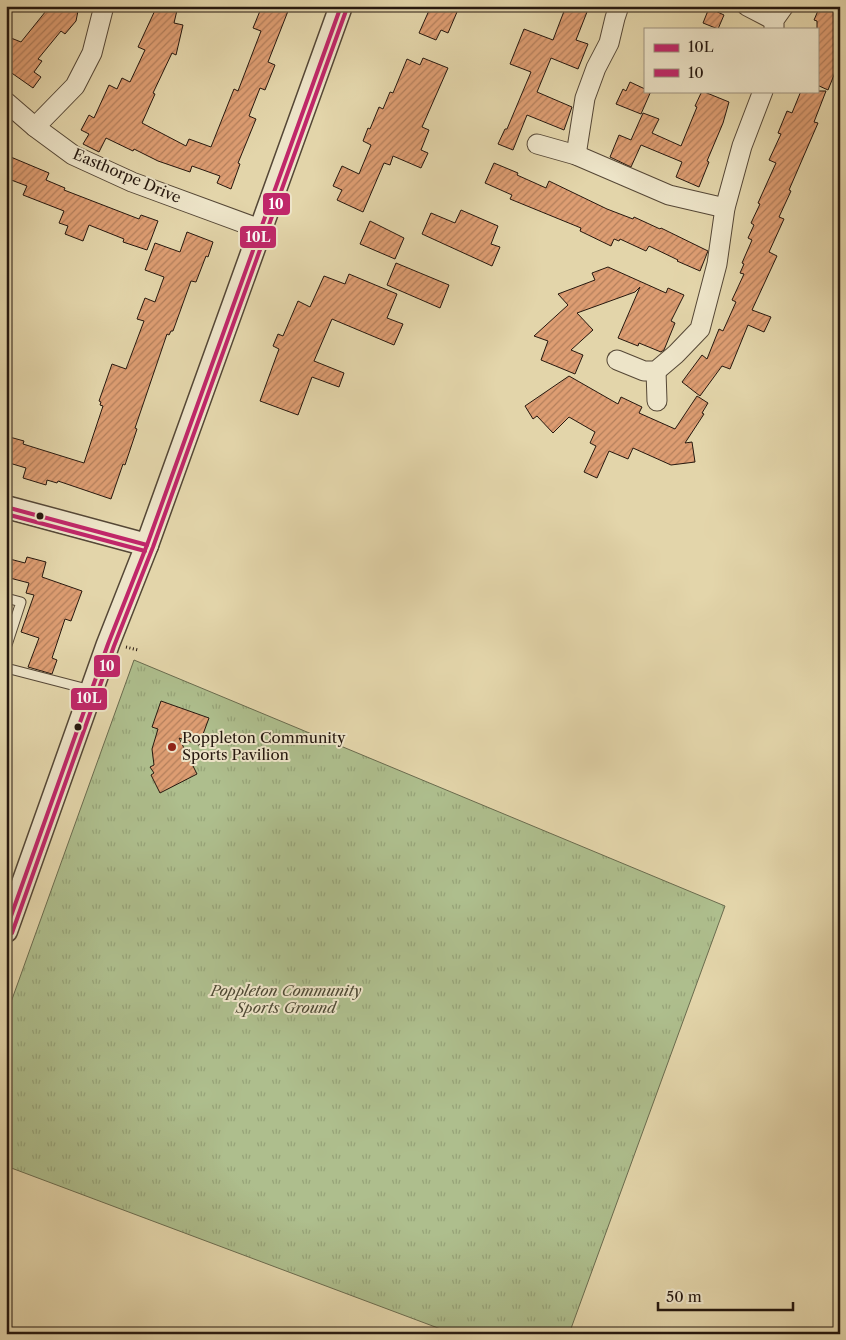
<svg xmlns="http://www.w3.org/2000/svg" width="846" height="1340" font-family="'Libre Caslon Text',serif">
	<style>
		.grass { fill: url(#grass-tufts); stroke: #6a6b4e }
		.building { fill: url(#building-hatch); stroke: #26180f }
		.lines { fill: none; stroke-linecap: round; stroke-linejoin: round }
		.service-casing { stroke: #554736; stroke-width: 11 }
		.minor-casing { stroke: #554736; stroke-width: 21 }
		.tertiary-casing { stroke: #554736; stroke-width: 25 }
		.path { stroke: #26180f; stroke-width: 3; stroke-dasharray: 1 2.5; stroke-linecap: butt }
		.service { stroke: #ede4c8; stroke-width: 9 }
		.minor { stroke: #ede4c8; stroke-width: 19 }
		.tertiary { stroke: #ede4c8; stroke-width: 22 }
		.bus-1-casing { stroke: #ede4c8; stroke-width: 8 }
		.bus-2-casing { stroke: #ede4c8; stroke-width: 8 }
		.bus-1 { stroke: #c02769; stroke-width: 4 }
		.bus-2 { stroke: #c02769; stroke-width: 4 }
		.bus-dot { fill: #26180f; stroke: #ede4c8; stroke-width: 2 }
		.poi-dot { fill: #8f2418; stroke: #ede4c8; stroke-width: 2 }
		.labels { text-anchor: middle; stroke-width: 4; stroke-linejoin: round; paint-order: stroke }
		.street-label { font-size: 15px; fill: #26180f; stroke: #ede4c8 }
		.poi-label { font-size: 15px; fill: #26180f; stroke: #ede4c8; text-anchor: start }
		.park-label { font-size: 15px; font-style: italic; fill: #4f4a35; stroke: #ede4c8 }
		.line-badge { stroke: #ede4c8; stroke-width: 2 }
		.badge-label { font-size: 14px; text-anchor: middle; font-weight: bold; fill: #fff }
	</style>
	<defs>
		<pattern id="grass-tufts" width="24" height="20" patternUnits="userSpaceOnUse" patternTransform="scale(1.25)"><rect width="24" height="20" fill="#aebe8d"/><path d="M3 7l-1-3M5 7V3M7 7l1-3M15 17l-1-3M17 17v-4M19 17l1-3" fill="none" stroke="#96a378"/></pattern>
		<pattern id="building-hatch" width="6" height="6" patternUnits="userSpaceOnUse" patternTransform="scale(1.25)"><rect width="6" height="6" fill="#dd9d72"/><path d="M-1 1l2-2M0 6l6-6M5 7l2-2" fill="none" stroke="#b37f5c"/></pattern>
	</defs>
	<rect width="100%" height="100%" fill="#e3d5aa"/>
	<filter id="stains"><feTurbulence type="fractalNoise" baseFrequency=".004" numOctaves="4"/><feColorMatrix values="0 0 0 0 .2 0 0 0 0 .09 0 0 0 0 .02 0 0 0 .5 -.17"/></filter>
	<radialGradient id="worn" r=".72"><stop offset=".6" stop-color="#630" stop-opacity="0"/><stop offset="1" stop-color="#630" stop-opacity=".3"/></radialGradient>
	<!-- grass -->
	<polygon class="grass" points="134,660 725,906 569,1334 454,1334 6,1166 6,1016"/>
	<!-- building -->
	<g class="building">
		<polygon points="50,6 79,6 76,21 65,34 61,31 38,59 42,61 34,72 41,77 33,88 6,69 6,36 21,42"/>
		<polygon points="157,6 178,6 174,23 183,25 176,55 172,53 153,93 155,94 142,123 186,146 189,139 211,147 234,89 238,91 261,31 253,28 262,6 290,6 268,62 275,65 265,90 260,88 249,116 256,119 238,163 240,164 231,189 217,183 220,176 192,166 190,172 158,161 134,149 133,151 106,138 99,152 83,144 89,134 81,130 89,115 94,118 109,85 117,89 122,78 130,82 145,50 138,47"/>
		<polygon points="431,6 443,6 457,12 448,33 441,30 436,40 419,33"/>
		<polygon points="566,6 572,6 587,12 576,40 588,44 578,69 551,58 537,92 572,107 564,130 527,115 513,150 498,144 505,129 507,129 531,72 510,64 524,29 553,40"/>
		<polygon points="820,6 840,6 840,60 828,90 817,85 817,21 814,20"/>
		<polygon points="709,8 724,15 718,29 703,23"/>
		<polygon points="423,58 448,68 422,127 429,130 421,150 428,153 421,168 393,156 390,165 384,163 363,212 337,200 342,190 333,186 342,166 359,174 371,145 363,141 368,128 370,129 379,107 383,109 390,92 393,93 407,59 420,65"/>
		<polygon points="630,82 645,89 645,91 651,91 641,114 616,104 623,89 626,91"/>
		<polygon points="702,91 729,102 723,123 707,161 709,162 699,187 676,177 682,162 641,145 631,167 610,157 619,135 631,140 643,113 659,119 652,133 681,146 697,107 695,106"/>
		<polygon points="801,91 826,91 814,122 818,123 789,190 791,191 779,217 784,219 769,252 777,256 752,310 771,317 764,332 748,325 730,369 722,366 700,396 682,382 702,355 707,359 719,329 723,331 736,302 732,300 744,274 740,273 744,264 742,263 752,240 748,238 754,225 751,223 760,204 758,203 776,163 769,160 781,134 778,133 787,111 792,113"/>
		<polygon points="6,155 49,173 46,180 65,188 64,190 139,219 141,215 158,221 147,250 123,242 124,239 89,225 83,241 65,234 68,226 59,223 64,211 23,195 27,186 6,178"/>
		<polygon points="494,163 518,173 517,175 546,188 549,181 607,209 633,219 634,217 660,229 661,228 708,251 700,271 677,261 678,260 649,246 646,251 620,239 619,241 614,239 611,246 580,231 581,228 510,199 512,195 485,183"/>
		<polygon points="461,210 498,226 491,244 500,247 492,266 422,234 431,213 455,223"/>
		<polygon points="370,221 404,238 395,259 360,244"/>
		<polygon points="187,232 213,242 208,257 206,256 196,282 191,281 173,331 171,331 169,335 167,334 135,428 137,429 125,465 123,464 111,499 58,481 57,483 47,480 46,485 23,478 26,468 6,462 6,436 24,441 23,444 84,463 103,406 100,405 101,402 99,401 112,364 126,369 144,321 137,319 145,298 155,302 164,277 145,270 155,243 180,252"/>
		<polygon points="396,263 449,285 440,308 387,285"/>
		<polygon points="608,267 666,293 668,288 684,295 671,321 675,323 664,350 661,352 639,343 638,346 618,338 640,287 635,292 577,313 593,330 571,350 583,355 575,374 541,360 548,341 534,336 568,305 558,294 595,280 592,273"/>
		<polygon points="349,274 397,294 387,318 403,324 394,345 332,319 314,361 344,373 339,387 312,377 298,415 260,401 279,349 273,346 278,334 283,336 298,301 310,307 324,276 345,284"/>
		<polygon points="569,376 618,404 621,397 642,407 639,413 675,429 697,396 708,403 702,413 704,414 685,443 692,442 695,462 671,465 633,448 628,459 609,451 597,478 584,472 596,446 590,443 595,432 569,417 553,433 537,416 533,419 525,406"/>
		<polygon points="27,557 46,562 42,577 82,591 71,621 65,619 52,658 57,660 52,674 28,667 39,638 21,632 34,595 26,593 29,583 6,577 6,558 25,563"/>
		<polygon points="161,701 209,718 199,745 179,738 197,774 160,793 151,775 154,773 150,767 154,765 152,749 158,729 152,727"/>
	</g>
	<g class="lines">
		<!-- service casing -->
		<g class="service-casing">
			<g id="service">
				<polyline points="6,598 21,602 6,648"/>
				<polyline points="6,668 91,690"/>
			</g>
		</g>
		<!-- minor casing -->
		<g class="minor-casing">
			<g id="minor">
				<polyline points="747,6 774,20"/>
				<polyline points="774,29 774,20 784,6"/>
				<polyline points="6,102 35,127 73,155 132,182 260,229"/>
				<polyline points="35,127 75,86 92,53 104,6"/>
				<polyline points="537,144 576,155 669,195 725,208"/>
				<polyline points="576,155 585,98 596,68 609,43 615,18 619,6"/>
				<polyline points="617,360 644,371 656,371 676,354 700,329 717,264 725,208 742,146 763,91"/>
				<polyline points="656,371 657,401"/>
			</g>
		</g>
		<!-- tertiary casing -->
		<g class="tertiary-casing">
			<g id="tertiary">
				<polyline points="6,507 147,545"/>
				<polyline points="6,931 108,644 147,545 341,6"/>
			</g>
		</g>
		<!-- path -->
		<polyline class="path" points="126,647 138,650"/>
		<!-- service -->
		<use href="#service" class="service"/>
		<!-- minor -->
		<use href="#minor" class="minor"/>
		<!-- tertiary -->
		<use href="#tertiary" class="tertiary"/>
		<!-- bus-1 casing -->
		<g class="bus-1-casing">
			<g id="bus-1">
				<polyline points="6,507 147,545"/>
				<polyline points="6,930 108,644 147,545 341,6"/>
			</g>
		</g>
		<!-- bus-2 casing -->
		<g class="bus-2-casing">
			<g id="bus-2">
				<polyline points="6,514 145,551"/>
				<polyline points="12,933 114,646 153,547 347,8"/>
			</g>
		</g>
		<!-- bus-1 -->
		<use href="#bus-1" class="bus-1"/>
		<!-- bus-2 -->
		<use href="#bus-2" class="bus-2"/>
	</g>
	<!-- markers -->
	<g class="bus-dot">
		<circle cx="40" cy="516" r="4.5"/>
		<circle cx="78" cy="727" r="4.5"/>
	</g>
	<circle class="poi-dot" cx="172" cy="747" r="5"/>
	<g class="labels">
		<!-- street labels -->
		<g class="street-label">
			<text transform="translate(127 176) rotate(23)" y="5">Easthorpe Drive</text>
		</g>
		<!-- poi labels -->
		<g class="poi-label">
			<text x="182" y="743">Poppleton Community<tspan x="182" dy="17">Sports Pavilion</tspan></text>
		</g>
		<!-- park labels -->
		<g class="park-label">
			<text x="286" y="996">Poppleton Community<tspan x="286" dy="17">Sports Ground</tspan></text>
		</g>
	</g>
	<g class="line-badge">
		<rect x="262" y="192" width="29" height="24" rx="5" fill="#c02769"/>
		<rect x="239" y="225" width="38" height="24" rx="5" fill="#c02769"/>
		<rect x="93" y="654" width="28" height="24" rx="5" fill="#c02769"/>
		<rect x="70" y="687" width="38" height="24" rx="5" fill="#c02769"/>
	</g>
	<g class="badge-label">
		<text x="276" y="209">10</text>
		<text x="258" y="242">10L</text>
		<text x="107" y="671">10</text>
		<text x="89" y="703">10L</text>
	</g>
	<!-- margin -->
	<rect width="846" height="1340" fill="none" stroke="#e3d5aa" stroke-width="25"/>
	<rect x="8" y="8" width="831" height="1325" fill="none" stroke="#26180f" stroke-width="2.5"/>
	<rect x="12" y="12" width="821" height="1315" fill="none" stroke="#26180f"/>
	<!-- legend -->
	<rect x="644" y="28" width="175" height="65" fill="#ede4c8" stroke="#9d927e"/>
	<rect x="654" y="44" width="25" height="8" fill="#c02769" stroke="#9d927e"/>
	<text x="688" y="52" font-size="15" fill="#26180f">10L</text>
	<rect x="654" y="69" width="25" height="8" fill="#c02769" stroke="#9d927e"/>
	<text x="688" y="78" font-size="15" fill="#26180f">10</text>
	<!-- scale -->
	<path d="M658 1302v8h135v-8" fill="none" stroke="#26180f" stroke-width="2.5"/>
	<text x="666" y="1302" font-size="15" fill="#26180f" stroke="#ede4c8" stroke-width="4" paint-order="stroke">50 m</text>
	<rect width="100%" height="100%" filter="url(#stains)"/>
	<rect width="100%" height="100%" fill="url(#worn)"/>
</svg>
